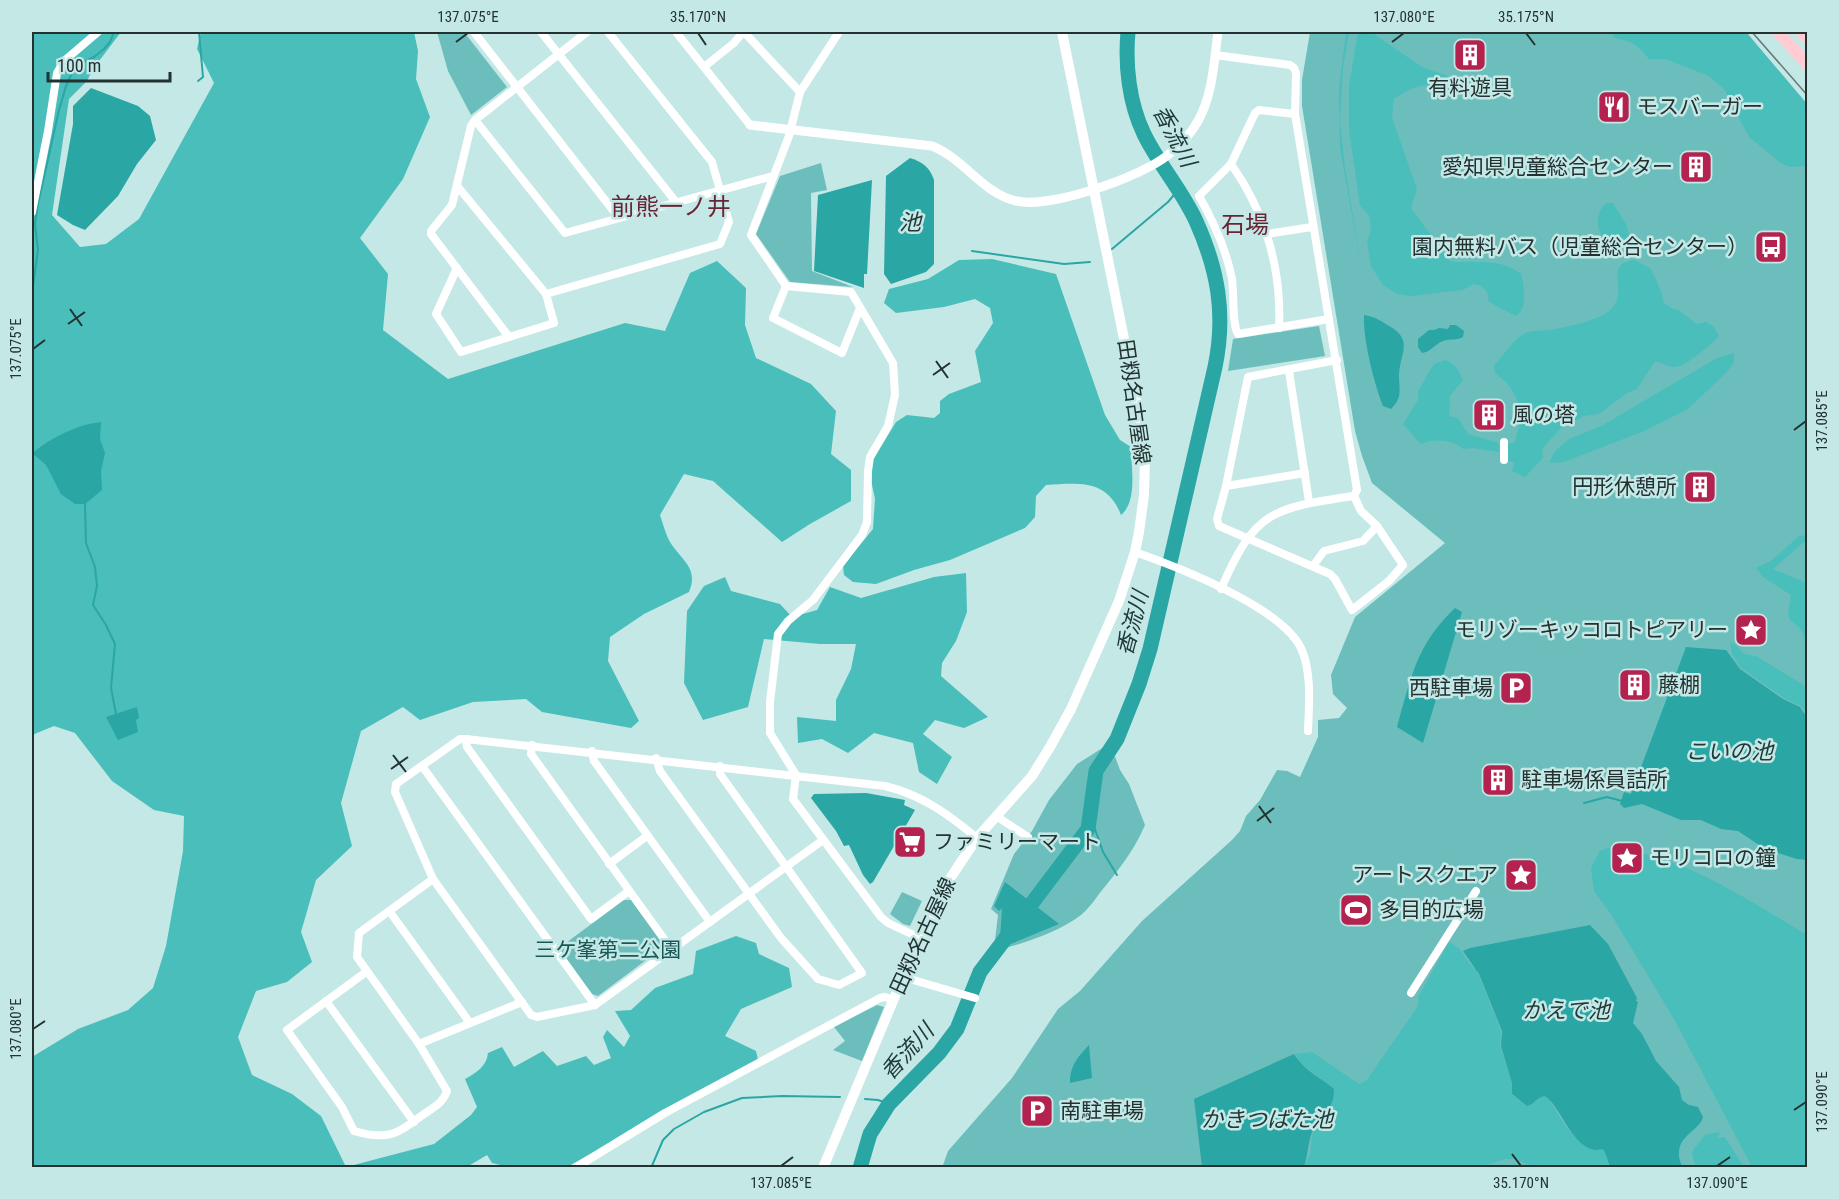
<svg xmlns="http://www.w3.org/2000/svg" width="1839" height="1199" font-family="'Roboto Condensed','Noto Sans JP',sans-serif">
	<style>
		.green { fill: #6cbebc }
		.forest { fill: #4abebb }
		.water { fill: #2aa6a4 }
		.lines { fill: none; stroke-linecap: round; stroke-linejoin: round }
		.stream { stroke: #2aa6a4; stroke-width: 2 }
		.river { stroke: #2aa6a4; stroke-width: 15 }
		.minor { stroke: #fff; stroke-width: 8 }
		.tertiary { stroke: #fff; stroke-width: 9 }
		.secondary { stroke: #fff; stroke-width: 10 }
		.primary { stroke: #ffccd4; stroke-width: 12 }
		.tram { stroke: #647b7a; stroke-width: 1.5 }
		.ticks { fill: none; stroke: #233131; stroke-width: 2 }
		.labels { text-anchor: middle; stroke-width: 5; stroke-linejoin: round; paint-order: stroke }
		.poi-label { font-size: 21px; fill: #233131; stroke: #c4e8e6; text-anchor: start }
		.street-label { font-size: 21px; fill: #233131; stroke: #c4e8e6 }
		.park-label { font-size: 21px; fill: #185958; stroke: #c4e8e6 }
		.water-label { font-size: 22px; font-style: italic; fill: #203a39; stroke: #c4e8e6 }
		.quarter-label { font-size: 24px; fill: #692434; stroke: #c4e8e6 }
		.neatline { fill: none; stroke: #233131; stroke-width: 2 }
		.ticks-label { font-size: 15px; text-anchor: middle; fill: #233131 }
	</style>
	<rect width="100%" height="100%" fill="#c4e8e6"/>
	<!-- green -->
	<g class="green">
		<polygon points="437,32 464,32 507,87 471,115 448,71"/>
		<polygon points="1310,32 1746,32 1807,104 1807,1167 942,1168 948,1151 1012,1078 1058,1009 1080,991 1142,921 1232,840 1240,831 1246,816 1260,800 1277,770 1287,771 1300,777 1318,737 1318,720 1339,718 1347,708 1333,694 1331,675 1355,617 1445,543 1372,483 1362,456 1355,431 1302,106 1302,80"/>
		<polygon points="821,163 827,190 811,193 812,271 853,287 790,282 756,234 780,176"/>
		<polygon points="1319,326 1325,356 1228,371 1233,339"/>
		<path d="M1104,747L1113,751L1120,770L1129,784L1145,825C1134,851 1117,872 1099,894C1094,901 1088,909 1081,915C1060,931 1031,941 1005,948L995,940L998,915L991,909L1014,854L1032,831L1049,800L1077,764Z"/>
		<polygon points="902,892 922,901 910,926 903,924 890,914"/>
		<polygon points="624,900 631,900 662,943 661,949 598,996 592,994 559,948"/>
		<polygon points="877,1005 884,1007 862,1061 833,1050 845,1041 834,1027"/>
	</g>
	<!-- forest -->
	<g class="forest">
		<path d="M32,32H121L93,69L87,81L69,99L52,215L80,247L106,244L139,219L214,83L197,49L201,32H414L418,51L416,79L430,117L403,179L360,238L388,274L383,330L448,379L625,323L665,331L690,273L717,261L746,288L745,325L756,358L811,384L836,411L831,454L851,470V501L810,524L782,542L713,481L684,474L660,515C663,524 666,535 670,542C682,561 699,568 689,592L644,614L610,637L608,661L639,721L631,728L542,712L526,699L473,702L420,720L403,707L361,731L341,803L352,846L316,880L301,932L312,962L287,982L256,991L238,1037L252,1075L292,1094L321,1116L346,1167L434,1144L471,1115L477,1107L465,1079C476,1073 487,1066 488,1053L502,1047L514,1067L543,1051L557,1066L586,1056L594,1065L611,1058L603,1037L607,1030L624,1047L630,1036L615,1011L631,1010L655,988L693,974L696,951L736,936L756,943L759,954L789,968L792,987L741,1009L725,1036L756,1051L758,1060L567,1167H509L492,1163L487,1155L465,1168H386L385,1166L376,1168L32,1167V1057L78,1029L128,1010L153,988L166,946L183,851L184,816L154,810L112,781L75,733L54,726L32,735Z"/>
		<polygon points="1346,32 1349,32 1343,68 1340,121 1345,168 1362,270 1340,148 1339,89"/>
		<path d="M1358,32H1371L1422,67L1458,80L1459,85L1455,88C1429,82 1416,84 1394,99L1392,118L1417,189L1411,208L1450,261C1459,264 1466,261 1475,262C1493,262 1507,263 1521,274C1524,287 1528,308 1516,316L1489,302L1487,291L1479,285L1473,284L1463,290L1411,296L1397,294L1383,285L1371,266L1367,242L1371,231L1369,215L1360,206L1349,130V86Z"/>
		<path d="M1611,32H1746L1807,104V166L1790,167L1781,163L1749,137L1724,89L1709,76L1665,59H1649C1637,44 1633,42 1615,38Z"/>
		<path d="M1606,203H1613L1626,224L1629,235C1623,244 1619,250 1608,247C1598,231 1592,218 1606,203Z"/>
		<path d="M992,259L1056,274L1105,415L1120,440L1131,447C1131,467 1138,501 1121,515C1107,479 1080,483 1046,485L1036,496L1035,517L1025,528L950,560L914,570L876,584L853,582L844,575L843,566L873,529L875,499L871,480L870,465L896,422L907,415L934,418L940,413V401L949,394L981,382L975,351L993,323L990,308L975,299L944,307L896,313L884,303L889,289L928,279L959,260Z"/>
		<path d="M1635,260L1651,269C1656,280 1662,291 1664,303L1671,308L1680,311L1697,324L1706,322L1713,326L1719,336C1712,344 1684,368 1674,367C1669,367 1661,363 1655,361L1637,389L1627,393L1599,414L1584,416L1561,428L1542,449L1543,458L1525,477L1512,471L1514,463L1507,460L1508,443H1514C1525,413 1521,392 1495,373L1494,366C1503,356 1514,338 1526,333C1532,330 1542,331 1549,330C1567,327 1587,323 1603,315C1637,296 1598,264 1635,260Z"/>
		<polygon points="1734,353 1734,362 1728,371 1688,409 1644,431 1564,462 1549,463 1555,451 1569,439 1603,425 1717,358"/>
		<path d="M1445,360C1455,363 1459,371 1463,380L1450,396L1449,416L1458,418L1468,434L1499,443V452L1473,448L1463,449C1454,440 1433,438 1421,444L1403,424L1418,400V392L1427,375L1434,364Z"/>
		<polygon points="1807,535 1807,542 1804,542 1773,569 1807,583 1807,657 1804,636 1800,628 1790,620 1788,614 1791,595 1763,577 1756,568 1771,561 1799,536"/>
		<polygon points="966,573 967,612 956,641 942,663 941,676 988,717 964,728 935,720 923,734 952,757 937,784 919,772 913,743 874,733 848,753 822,739 798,743 797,717 836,721 836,700 851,669 856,644 820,644 764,639 748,707 703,720 684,683 687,611 704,586 725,577 731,591 780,604 792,617 817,610 830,587 861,598 934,577"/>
		<polygon points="1730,642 1736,645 1744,654 1756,656 1802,684 1807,690 1807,714 1801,706 1784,698 1740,667 1732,654"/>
		<path d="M1608,848C1681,853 1746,899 1807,935V1167H1752L1674,1019L1612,916L1594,891L1591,868L1600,851Z"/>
		<path d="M1449,942C1467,951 1462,959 1476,969L1501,1031L1500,1045L1512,1083V1095L1527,1106C1534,1106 1537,1098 1545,1096L1549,1099L1564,1124L1580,1142L1593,1149L1604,1150L1609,1167H1535L1514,1159H1505L1477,1168L1304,1167C1306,1163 1308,1159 1310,1154C1312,1146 1310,1138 1314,1131C1323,1113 1335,1112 1334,1089L1303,1065L1295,1054L1312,1052L1359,1084L1366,1081L1416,1009L1419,1002L1418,997Z"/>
		<polygon points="1718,1132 1720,1133 1717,1138 1725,1137 1744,1167 1709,1167 1704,1164 1701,1166 1695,1164 1692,1154 1693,1150 1705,1135"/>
	</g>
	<!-- water -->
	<g class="water">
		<polygon points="91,88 138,106 150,116 156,140 137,164 118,196 85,230 73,225 57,215 73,124 73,106"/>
		<path d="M910,158C923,162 930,168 934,180V264L926,272L891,284L884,274L886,176Z"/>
		<polygon points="872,180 867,274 864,274 864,288 814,271 818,195"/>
		<path d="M1364,315C1375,317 1380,320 1389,326C1414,340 1400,353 1399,375C1399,390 1403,397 1391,409L1383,406C1374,383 1363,340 1364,315Z"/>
		<path d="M1450,325H1456L1464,331L1463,337C1456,341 1450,338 1443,341C1435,344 1431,352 1422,353L1418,347V339L1429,330H1434L1439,328L1448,329Z"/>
		<path d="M101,422L100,439L105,453L101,471L102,490L85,504H75L61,494L46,465L32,453C53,437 75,425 101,422Z"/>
		<path d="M1455,608L1462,612L1423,743L1397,727C1411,678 1416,645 1455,608Z"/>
		<polygon points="1686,647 1726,650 1740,669 1783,699 1800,707 1808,719 1807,860 1797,859 1765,849 1738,831 1721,829 1701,820 1681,820 1642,804 1624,808 1620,804 1624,792 1631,794"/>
		<polygon points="137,707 139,718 136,720 138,732 118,740 106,717"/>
		<polygon points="866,793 905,800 904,805 915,810 873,882 870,884 863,875 849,845 844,846 836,831 811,798 814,794"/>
		<polygon points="1005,882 1059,924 1006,946 1000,939 1002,908 999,911 994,906"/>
		<path d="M1590,925L1608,944L1637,998L1636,1001L1638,1002L1633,1023L1642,1034L1656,1061L1679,1087L1682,1100L1689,1105L1698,1107L1703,1117C1700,1130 1679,1135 1679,1153C1678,1157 1681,1163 1682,1167H1610L1604,1150C1601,1149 1598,1150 1595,1150C1571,1146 1562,1108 1545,1096C1537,1097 1534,1105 1527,1106L1512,1094V1083L1501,1046L1502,1031L1479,974L1463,951L1470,948Z"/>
		<path d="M1089,1045L1092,1078L1070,1083C1070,1065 1078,1057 1089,1045Z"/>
		<path d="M1294,1054C1308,1074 1318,1075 1334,1089C1334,1113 1322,1112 1313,1130C1308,1140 1308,1155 1304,1167H1202L1194,1099Z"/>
	</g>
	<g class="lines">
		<!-- stream -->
		<g class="stream">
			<polyline points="198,81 203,77 199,32"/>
			<polyline points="1112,249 1168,202 1179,189"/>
			<polyline points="972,251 1064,264 1090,262"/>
			<polyline points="32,294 38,250 35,224 38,204 59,110 66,86 75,66 94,57 104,49 110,42 114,32"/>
			<polyline points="32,383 32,386"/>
			<polyline points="85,504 86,543 95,567 97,586 93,605 106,625 115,644 111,688 116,714"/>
			<polyline points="1584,803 1607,797 1622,801"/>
			<polyline points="1090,815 1103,852 1117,875"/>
			<polyline points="865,1099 878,1100 889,1104"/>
			<polyline points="651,1168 663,1140 674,1129 704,1112 742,1098 782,1096 840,1097"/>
		</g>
		<!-- river -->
		<path class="river" d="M860,1168L870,1134L889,1104L939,1053L957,1029L980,972L1088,829L1096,771L1117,739L1139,684L1150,649L1215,367C1226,314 1218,270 1196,221C1182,190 1159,165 1144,134C1129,103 1125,65 1128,32"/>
		<!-- minor -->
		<g class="minor">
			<polyline points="474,32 619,218"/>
			<polyline points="541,32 676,202"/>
			<polyline points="676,32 750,125"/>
			<polyline points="744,32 800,92"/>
			<polyline points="839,32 800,92 789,136 751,235 786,286 851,292 893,363 895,395 888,426 870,457 868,471 867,522 862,535 813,600 788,621 778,634 770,702 770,733 796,775 793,799 881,917 888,923 920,938"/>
			<path d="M1215,55L1290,65L1294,68L1296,73L1295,114L1357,490L1354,496C1273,508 1255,510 1221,589"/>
			<polyline points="704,67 734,43 743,32"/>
			<path d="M1295,114L1259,110L1255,113L1231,164L1199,196C1214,222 1226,249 1232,279C1234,293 1232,325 1238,334L1329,319"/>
			<polyline points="475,120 565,233 773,176"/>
			<path d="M1231,164C1265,212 1282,269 1279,328"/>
			<polyline points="458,187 546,294 720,244 729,222 712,162 608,32"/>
			<polyline points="32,212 48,131 57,73 64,61 98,32"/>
			<polyline points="1267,234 1312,227"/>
			<polyline points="457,268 436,314 461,352 554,323 546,294"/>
			<polyline points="786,286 773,318 842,353 860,308"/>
			<polyline points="509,337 431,234 431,231 452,205 471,126 475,120 587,32"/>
			<polyline points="1337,360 1248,377 1226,486 1217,519 1219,526 1330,574 1335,579 1352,610 1389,581 1403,565 1377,526 1361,511 1354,496"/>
			<polyline points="1289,371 1309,502"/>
			<polyline points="1504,460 1504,442"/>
			<polyline points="1226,486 1305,473"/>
			<path d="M1135,552C1178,567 1281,607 1301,648C1312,672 1309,705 1308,731"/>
			<polyline points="1313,566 1324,551 1363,541 1377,526"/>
			<polyline points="466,739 467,747 591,919 629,891"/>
			<polyline points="532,745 531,754 672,950"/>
			<polyline points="592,751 594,761 710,922"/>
			<polyline points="656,758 660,771 781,938 818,979 839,985 862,973 720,774 720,766"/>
			<polyline points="422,766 595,1005"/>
			<polyline points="996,816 1028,837"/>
			<path d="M823,840L595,1005L537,1017L531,1015L433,879L395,792L396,784L460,739H466L885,786C922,795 948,814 977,838"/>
			<polyline points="609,864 647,836"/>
			<polyline points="433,879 359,933 357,957 419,1044 522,1002"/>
			<polyline points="390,912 470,1023"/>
			<path d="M366,972L287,1030L342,1107L354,1131C388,1141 397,1134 424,1114C434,1107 443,1103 447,1091L419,1044"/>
			<polyline points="903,977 975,998"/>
			<polyline points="1411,993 1476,891"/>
			<polyline points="326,1001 414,1122"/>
			<polyline points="575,1168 665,1113 880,998 885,997 893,1000"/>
		</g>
		<!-- tertiary -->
		<path class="tertiary" d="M750,125L932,146C965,159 982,193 1016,201C1050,209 1141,177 1168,155C1179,146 1191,134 1198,121C1213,94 1214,61 1218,32"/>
		<!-- secondary -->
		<polyline class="secondary" points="823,1168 903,977 941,892 977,838 1032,776 1050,747 1071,709 1119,601 1135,552 1139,532 1144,495 1145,459 1141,423 1062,32"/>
		<!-- primary -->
		<g class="primary">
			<polyline points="1778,32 1808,65"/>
			<polyline points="1801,32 1808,39"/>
		</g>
		<!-- tram -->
		<polyline class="tram" points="1752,32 1808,96"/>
	</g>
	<!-- ticks -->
	<path class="ticks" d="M698,33L706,45M1526,33L1535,45M456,42L468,33M1392,42L1404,33M70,309L82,326M68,324L85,312M33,349L45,340M936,361L948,378M933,375L950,363M1794,430L1806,421M393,755L406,772M391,769L408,757M1259,806L1271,823M1257,821L1274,808M33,1029L45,1021M1794,1110L1806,1102M1512,1154L1521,1166M781,1166L793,1157M1717,1166L1730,1157"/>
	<!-- icons -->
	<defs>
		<g id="building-square" transform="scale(1.725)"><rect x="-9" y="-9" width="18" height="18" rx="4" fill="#b42350" stroke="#c4e8e6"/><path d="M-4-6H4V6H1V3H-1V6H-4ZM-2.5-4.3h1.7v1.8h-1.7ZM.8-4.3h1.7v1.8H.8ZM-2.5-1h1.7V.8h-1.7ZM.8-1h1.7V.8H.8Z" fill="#fff"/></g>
		<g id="restaurant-square" transform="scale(1.725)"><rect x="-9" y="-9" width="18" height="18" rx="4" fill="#b42350" stroke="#c4e8e6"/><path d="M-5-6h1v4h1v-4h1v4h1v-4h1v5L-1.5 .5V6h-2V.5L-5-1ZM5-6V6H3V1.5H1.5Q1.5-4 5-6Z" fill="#fff"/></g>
		<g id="bus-square" transform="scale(1.725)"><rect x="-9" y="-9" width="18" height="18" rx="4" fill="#b42350" stroke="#c4e8e6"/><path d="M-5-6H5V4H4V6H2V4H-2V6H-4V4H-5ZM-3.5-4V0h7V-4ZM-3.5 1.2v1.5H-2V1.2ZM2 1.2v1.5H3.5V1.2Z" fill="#fff"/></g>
		<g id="sight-square" transform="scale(1.725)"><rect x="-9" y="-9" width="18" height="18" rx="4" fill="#b42350" stroke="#c4e8e6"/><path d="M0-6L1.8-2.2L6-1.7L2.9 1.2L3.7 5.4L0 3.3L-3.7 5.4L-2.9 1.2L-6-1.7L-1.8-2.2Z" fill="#fff"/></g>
		<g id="parking-square" transform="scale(1.725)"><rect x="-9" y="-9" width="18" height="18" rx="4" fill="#b42350" stroke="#c4e8e6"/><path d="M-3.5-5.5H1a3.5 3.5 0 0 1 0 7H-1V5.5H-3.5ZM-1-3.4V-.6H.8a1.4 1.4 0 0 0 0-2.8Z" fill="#fff"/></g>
		<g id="supermarket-square" transform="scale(1.725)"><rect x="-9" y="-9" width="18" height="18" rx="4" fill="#b42350" stroke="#c4e8e6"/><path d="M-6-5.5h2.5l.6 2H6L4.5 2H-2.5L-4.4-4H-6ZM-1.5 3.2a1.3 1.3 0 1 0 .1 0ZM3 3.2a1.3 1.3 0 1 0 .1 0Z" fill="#fff"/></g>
		<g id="stadium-square" transform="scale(1.725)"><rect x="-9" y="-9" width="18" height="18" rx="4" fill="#b42350" stroke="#c4e8e6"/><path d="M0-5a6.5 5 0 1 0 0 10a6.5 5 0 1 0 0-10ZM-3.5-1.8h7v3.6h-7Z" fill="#fff"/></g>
	</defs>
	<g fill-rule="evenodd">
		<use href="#building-square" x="1470" y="55"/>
		<use href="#restaurant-square" x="1614" y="107"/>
		<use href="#building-square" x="1696" y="167"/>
		<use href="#bus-square" x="1771" y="247"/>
		<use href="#building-square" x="1489" y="415"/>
		<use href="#building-square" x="1700" y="487"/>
		<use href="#sight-square" x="1751" y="630"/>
		<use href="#building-square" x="1635" y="685"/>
		<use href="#parking-square" x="1516" y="688"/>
		<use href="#building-square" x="1498" y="780"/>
		<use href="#supermarket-square" x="910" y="842"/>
		<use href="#sight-square" x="1627" y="858"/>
		<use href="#sight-square" x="1521" y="875"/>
		<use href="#stadium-square" x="1356" y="910"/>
		<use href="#parking-square" x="1037" y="1111"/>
	</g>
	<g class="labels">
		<!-- poi labels -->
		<g class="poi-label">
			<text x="1470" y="95" text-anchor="middle">有料遊具</text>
			<text x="1637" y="114">モスバーガー</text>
			<text x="1673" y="174" text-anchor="end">愛知県児童総合センター</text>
			<text x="1748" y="254" text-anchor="end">園内無料バス（児童総合センター）</text>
			<text x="1512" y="422">風の塔</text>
			<text x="1677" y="494" text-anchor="end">円形休憩所</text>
			<text x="1728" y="637" text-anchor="end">モリゾーキッコロトピアリー</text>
			<text x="1658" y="692">藤棚</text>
			<text x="1493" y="695" text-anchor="end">西駐車場</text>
			<text x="1521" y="787">駐車場係員詰所</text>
			<text x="933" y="849">ファミリーマート</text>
			<text x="1650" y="865">モリコロの鐘</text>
			<text x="1498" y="882" text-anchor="end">アートスクエア</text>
			<text x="1379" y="917">多目的広場</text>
			<text x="1060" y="1118">南駐車場</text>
		</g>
		<!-- street labels -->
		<g class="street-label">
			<text transform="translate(1134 402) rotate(82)" y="7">田籾名古屋線</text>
			<text transform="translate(923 936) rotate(-65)" y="7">田籾名古屋線</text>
		</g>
		<!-- park labels -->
		<g class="park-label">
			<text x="608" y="957">三ケ峯第二公園</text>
		</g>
		<!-- water labels -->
		<g class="water-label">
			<text transform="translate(1175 136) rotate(62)" y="8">香流川</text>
			<text x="910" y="230">池</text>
			<text transform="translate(1132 623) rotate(-75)" y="8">香流川</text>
			<text x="1729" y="759">こいの池</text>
			<text x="1566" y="1018">かえで池</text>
			<text transform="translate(907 1051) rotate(-48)" y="8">香流川</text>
			<text x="1267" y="1127">かきつばた池</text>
		</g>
		<!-- quarter labels -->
		<g class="quarter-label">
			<text x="671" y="215">前熊一ノ井</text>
			<text x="1245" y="233">石場</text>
		</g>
	</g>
	<!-- border -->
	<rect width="1839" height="1199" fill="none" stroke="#c4e8e6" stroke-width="66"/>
	<!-- scale -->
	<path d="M48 72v9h122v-9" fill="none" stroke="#233131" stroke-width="3"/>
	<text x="57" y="72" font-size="18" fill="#233131" stroke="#c4e8e6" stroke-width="4.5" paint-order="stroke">100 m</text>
	<rect x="33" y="33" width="1773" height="1133" class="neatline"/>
	<g class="ticks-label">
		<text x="468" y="22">137.075°E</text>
		<text x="698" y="22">35.170°N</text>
		<text x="1404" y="22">137.080°E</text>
		<text x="1526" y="22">35.175°N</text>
		<text transform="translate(16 349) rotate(-90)" y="5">137.075°E</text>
		<text transform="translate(1822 421) rotate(-90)" y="5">137.085°E</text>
		<text transform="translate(16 1029) rotate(-90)" y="5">137.080°E</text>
		<text transform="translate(1822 1102) rotate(-90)" y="5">137.090°E</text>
		<text x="781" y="1188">137.085°E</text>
		<text x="1521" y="1188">35.170°N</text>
		<text x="1717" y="1188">137.090°E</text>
	</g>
</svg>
